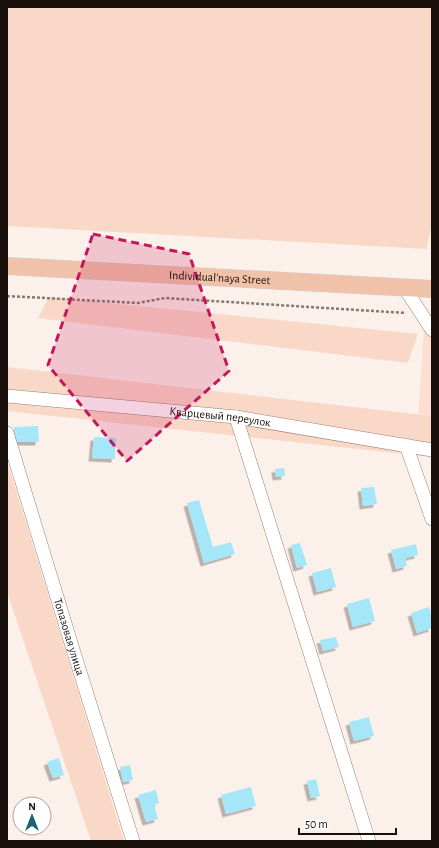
<svg xmlns="http://www.w3.org/2000/svg" width="439" height="848" font-family="'Alegreya Sans',sans-serif">
	<style>
		.built { fill: #fddfd1 }
		.green { fill: #fad8c8 }
		.building { fill: #a5e7f8; filter: url(#shadow) }
		.lines { fill: none; stroke-linecap: round; stroke-linejoin: round }
		.minor-casing { stroke: #997f73; stroke-width: 14 }
		.major-casing { stroke: #d1cfce; stroke-width: 18 }
		.path { stroke: #847a75; stroke-width: 2.5; stroke-dasharray: 3 2; stroke-linecap: butt }
		.minor { stroke: #fff; stroke-width: 13 }
		.major { stroke: #f1c2aa; stroke-width: 17 }
		.marked { fill: #c2185b; fill-opacity: 0.2; stroke: #c2185b; stroke-width: 3; stroke-dasharray: 8 5; stroke-linejoin: round }
		.labels { text-anchor: middle; stroke-width: 3; stroke-linejoin: round; paint-order: stroke }
		.street-label { font-size: 12px; fill: #19100b; stroke: #fff }
	</style>
	<defs>
		<filter id="shadow"><feDropShadow dx="-3.5" dy="3.5" stdDeviation="0" flood-color="#0004"/></filter>
	</defs>
	<rect width="100%" height="100%" fill="#fcf0eb"/>
	<!-- built -->
	<polygon class="built" points="424,326 432,327 432,436 417,435"/>
	<!-- green -->
	<g class="green">
		<polygon points="7,7 432,7 432,226 426,249 7,226"/>
		<polygon points="49,297 418,334 408,363 38,318"/>
		<polygon points="7,367 432,416 432,457 7,411"/>
		<polygon points="7,461 124,841 91,841 7,592"/>
	</g>
	<!-- building -->
	<g class="building">
		<polygon points="38,426 39,442 15,442 14,427"/>
		<polygon points="94,437 116,438 115,459 92,458"/>
		<polygon points="284,468 285,476 276,477 275,469"/>
		<polygon points="374,487 377,504 363,506 361,488"/>
		<polygon points="199,500 213,547 231,542 235,554 204,563 187,503"/>
		<polygon points="300,543 307,565 297,568 291,545"/>
		<polygon points="416,544 418,555 405,558 407,566 396,569 391,550"/>
		<polygon points="331,568 336,587 317,592 312,573"/>
		<polygon points="369,598 375,621 353,627 347,604"/>
		<polygon points="429,607 432,619 432,628 417,633 411,613"/>
		<polygon points="336,637 339,647 323,651 320,640"/>
		<polygon points="369,717 374,736 354,741 349,722"/>
		<polygon points="59,758 64,775 53,778 47,762"/>
		<polygon points="130,765 133,780 123,782 120,767"/>
		<polygon points="316,779 320,796 311,798 307,781"/>
		<polygon points="251,787 256,806 226,814 221,795"/>
		<polygon points="156,790 159,803 154,805 158,819 146,822 138,795"/>
	</g>
	<g class="lines">
		<!-- minor casing -->
		<g class="minor-casing">
			<g id="minor">
				<polyline points="404,287 432,330"/>
				<path id="s1" d="M7,396L236,417L432,450"/>
				<polyline points="236,417 369,841"/>
				<path id="s2" d="M7,433L75,656L133,841"/>
				<polyline points="406,445 432,519"/>
			</g>
		</g>
		<!-- major casing -->
		<g class="major-casing">
			<g id="major">
				<path id="s3" d="M7,266L432,289"/>
			</g>
		</g>
		<!-- path -->
		<polyline class="path" points="7,296 138,303 165,298 406,313"/>
		<!-- minor -->
		<use href="#minor" class="minor"/>
		<!-- major -->
		<use href="#major" class="major"/>
	</g>
	<!-- marked area -->
	<path class="marked" d="M93,234L189,254L229,371L127,461L48,365Z"/>
	<g class="labels">
		<!-- street labels -->
		<g class="street-label">
			<text dy="4" stroke="none"><textPath href="#s3" startOffset="213">Individual'naya Street</textPath></text>
			<text dy="4" stroke="none"><textPath href="#s1" startOffset="214">Кварцевый переулок</textPath></text>
			<text dy="4" stroke="none"><textPath href="#s2" startOffset="213">Топазовая улица</textPath></text>
		</g>
	</g>
	<!-- border -->
	<rect width="439" height="848" fill="none" stroke="#19100b" stroke-width="16"/>
	<!-- north arrow -->
	<g transform="translate(32 816)"><circle r="19" fill="#ffffff" stroke="#a39f9d"/>
	<path d="M0-3L7 15L0 10L-7 15Z" fill="#1b6372"/>
	<text y="-6" font-size="11" font-weight="bold" text-anchor="middle" fill="#19100b">N</text>
	</g>
	<!-- scale -->
	<path d="M299 828v6h97v-6" fill="none" stroke="#19100b" stroke-width="2"/>
	<text x="305" y="828" font-size="12" fill="#19100b" stroke="#ffffff" stroke-width="3" paint-order="stroke">50 m</text>
</svg>
